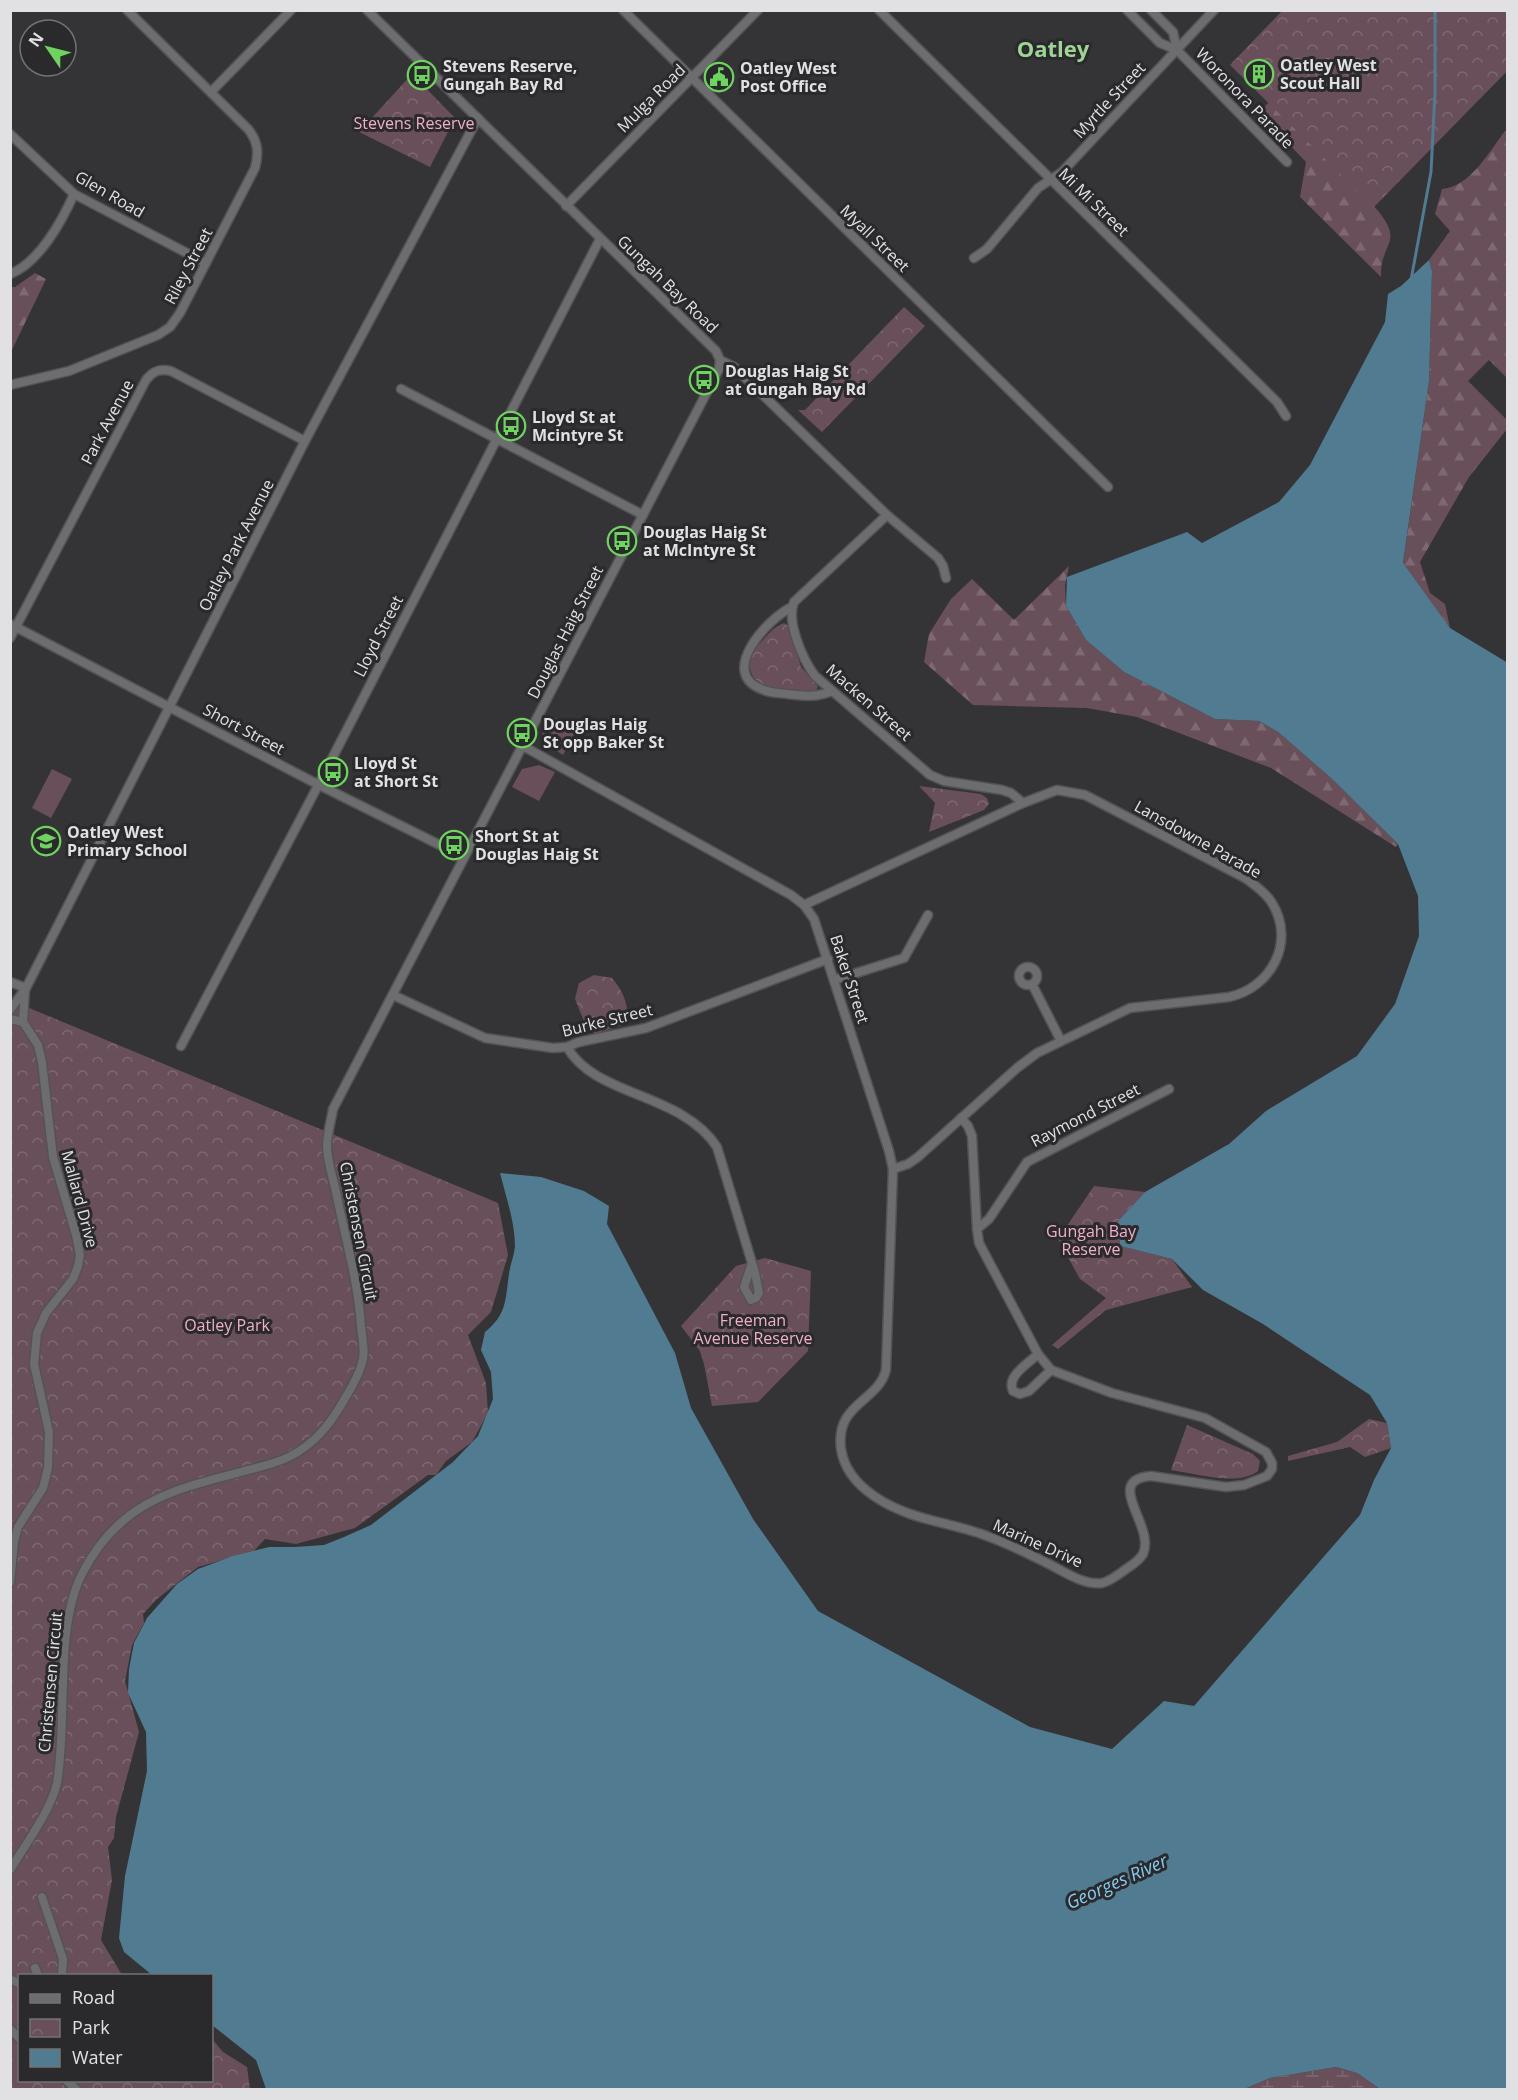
<svg xmlns="http://www.w3.org/2000/svg" width="1518" height="2100" font-family="'Open Sans',sans-serif">
	<style>
		.forest { fill: url(#forest-firs) }
		.wetland { fill: url(#wetland-marsh) }
		.park { fill: url(#park-crowns) }
		.garden { fill: #694f59 }
		.water { fill: #517b91 }
		.lines { fill: none; stroke-linecap: round; stroke-linejoin: round }
		.stream { stroke: #517b91; stroke-width: 3 }
		.street-casing { stroke: #535356; stroke-width: 11 }
		.street { stroke: #6d6d70; stroke-width: 8 }
		.labels { text-anchor: middle; stroke-width: 6; stroke-linejoin: round; paint-order: stroke }
		.poi-label { font-size: 16px; font-weight: bold; fill: #e1e1e3; stroke: #2a2a2d; text-anchor: start }
		.street-label { font-size: 16px; fill: #e1e1e3; stroke: #2a2a2d }
		.park-label { font-size: 16px; fill: #f3afca; stroke: #2a2a2d }
		.water-label { font-size: 18px; font-style: italic; fill: #86ccf1; stroke: #2a2a2d }
		.district-label { font-size: 22px; font-weight: bold; fill: #a0d497; stroke: #2a2a2d }
	</style>
	<defs>
		<pattern id="forest-firs" width="22" height="20" patternUnits="userSpaceOnUse" patternTransform="scale(1.5)"><rect width="22" height="20" fill="#694f59"/><path d="M5 1l3.5 6h-7zM16 11l3.5 6h-7z" fill="#7e6871"/></pattern>
		<pattern id="wetland-marsh" width="20" height="14" patternUnits="userSpaceOnUse" patternTransform="scale(1.5)"><rect width="20" height="14" fill="#694f59"/><path d="M1 5h8M5 5V1M11 12h8M15 12V8" fill="none" stroke="#7e6871"/></pattern>
		<pattern id="park-crowns" width="20" height="18" patternUnits="userSpaceOnUse" patternTransform="scale(1.5)"><rect width="20" height="18" fill="#694f59"/><path d="M2 6a3 3 0 1 1 6 0M12 15a3 3 0 1 1 6 0" fill="none" stroke="#7e6871"/></pattern>
	</defs>
	<rect width="100%" height="100%" fill="#343437"/>
	<!-- forest -->
	<g class="forest">
		<path d="M1507,11V71L1374,206C1407,244 1380,240 1381,277L1300,197L1306,162L1259,113L1268,103Z"/>
		<path d="M1507,130V378L1489,360L1468,381L1507,420V429L1469,477L1420,562L1430,593L1445,604L1450,628L1403,564L1429,381L1432,271L1429,260L1450,231L1435,214L1442,189C1470,187 1489,152 1505,131Z"/>
		<polygon points="35,273 46,279 11,352 11,287 15,287"/>
		<polygon points="1069,566 1065,586 1066,606 1086,640 1124,672 1215,719 1259,721 1278,732 1331,778 1398,844 1396,847 1271,768 1137,717 1087,708 973,705 924,662 929,634 951,599 972,579 1014,620"/>
	</g>
	<!-- wetland -->
	<polygon class="wetland" points="1336,2067 1357,2073 1380,2089 1242,2090 1270,2078"/>
	<!-- park -->
	<g class="park">
		<polygon points="1280,11 1507,11 1507,71 1374,207 1230,65 1281,12"/>
		<polygon points="412,74 455,118 430,167 359,132"/>
		<polygon points="904,307 925,326 822,432 798,410 805,410"/>
		<path d="M784,623L789,626L801,667L818,686L816,691C804,692 776,691 765,686C746,678 746,658 759,644C767,636 773,627 784,623Z"/>
		<polygon points="919,786 981,794 987,798 989,804 984,810 929,832 935,803"/>
		<path d="M594,975L612,978C624,992 628,1004 628,1023L595,1034L586,1026L575,999L579,983Z"/>
		<polygon points="10,1000 498,1203 508,1255 491,1312 468,1335 486,1383 488,1413 472,1442 446,1461 436,1475 428,1475 355,1528 296,1544 265,1539 254,1551 198,1567 157,1599 143,1614 144,1623 132,1645 125,1681 139,1732 116,1817 114,1838 108,1847 112,1880 101,1940 122,1975 20,1976 20,2080 212,2080 212,2039 223,2052 247,2067 250,2089 11,2089"/>
		<polygon points="1094,1186 1145,1192 1118,1221 1120,1246 1172,1259 1192,1287 1106,1310 1058,1349 1052,1345 1106,1298 1080,1279 1058,1239"/>
		<polygon points="765,1258 811,1271 808,1351 758,1402 712,1406 704,1364 700,1351 681,1326 736,1266"/>
		<polygon points="1369,1419 1387,1423 1391,1448 1365,1457 1350,1447 1288,1461 1288,1456 1337,1442"/>
		<path d="M1187,1425L1253,1454L1260,1461L1258,1471C1238,1487 1194,1473 1171,1470Z"/>
	</g>
	<!-- garden -->
	<g class="garden">
		<polygon points="550,715 577,729 563,755 543,742 542,729"/>
		<polygon points="539,765 555,772 539,801 512,787 522,769"/>
		<polygon points="52,769 72,779 51,818 32,808"/>
	</g>
	<!-- water -->
	<path class="water" d="M1429,260L1432,271L1429,381L1403,563L1450,628L1508,663L1507,2089H1380L1357,2073L1336,2067L1270,2078L1242,2090L266,2089L256,2060L212,2025V1976L152,1975L124,1952L119,1938L125,1876L147,1771L146,1732L128,1693L129,1669L134,1643L147,1618L177,1584L198,1569L233,1556L269,1547H295L324,1545L344,1537L371,1525L453,1462L478,1436L493,1399L491,1372L481,1350L485,1332C507,1314 505,1301 509,1274C510,1265 514,1256 515,1247C515,1222 506,1197 500,1173L541,1177L584,1191L609,1206L607,1224L675,1353L691,1408L753,1519L818,1611L1030,1727L1112,1749L1164,1701L1194,1706L1360,1515L1374,1480L1391,1448L1387,1423L1370,1395L1263,1324L1203,1290L1172,1259L1120,1246L1118,1221L1145,1192L1229,1144L1266,1111L1357,1056L1395,1004L1419,936L1418,896L1398,844L1331,778L1278,732L1259,721L1215,719L1124,672L1086,640L1066,606L1067,577L1187,532L1202,543L1279,502L1310,465L1385,322L1388,294L1401,286Z"/>
	<g class="lines">
		<!-- stream -->
		<polyline class="stream" points="1411,280 1431,172 1435,92 1435,10"/>
		<!-- street casing -->
		<g class="street-casing">
			<g id="street">
				<polyline points="367,10 716,351 720,360 734,367 887,515 938,558 943,566 946,578"/>
				<polyline points="623,10 1108,487"/>
				<polyline points="879,10 1277,402 1286,416"/>
				<polyline points="1127,10 1160,43 1177,50 1287,162"/>
				<polyline points="1151,10 1173,32 1177,50"/>
				<polyline points="211,92 291,10"/>
				<polyline points="10,134 74,194 206,263"/>
				<polyline points="566,206 758,10"/>
				<polyline points="974,258 987,249 1038,188 1062,172 1214,10"/>
				<path d="M10,274C39,263 62,221 74,194"/>
				<path d="M10,385L69,371L158,335L170,327L180,313L255,168C259,153 258,141 248,129L127,10"/>
				<polyline points="401,389 643,515"/>
				<path d="M887,515L794,602C786,622 803,660 815,676L930,775L944,781L1002,790L1011,793L1023,803"/>
				<path d="M792,607C768,618 716,674 764,690C771,693 779,693 787,694C805,696 814,698 832,691"/>
				<polyline points="10,624 319,785 464,857"/>
				<path d="M10,638L146,380C153,371 160,368 171,371L305,441"/>
				<path d="M523,746L791,895L804,905L814,919L889,1151L893,1169L886,1370C878,1402 835,1403 841,1449C844,1469 858,1485 874,1496C904,1517 939,1521 972,1531C997,1538 1020,1550 1043,1561C1060,1569 1083,1586 1102,1583C1111,1581 1119,1574 1126,1569C1132,1565 1139,1561 1143,1554C1156,1526 1102,1480 1151,1476L1226,1487L1244,1485L1267,1476L1272,1469V1463L1266,1452L1205,1418L1112,1393L1051,1370L1038,1354L979,1243L977,1229L972,1136L968,1126L961,1118"/>
				<path d="M804,905L1023,803L1057,790L1085,795L1245,878C1255,885 1266,893 1272,903C1296,942 1271,988 1229,997L1130,1008L1037,1053L1017,1068L918,1157L908,1164L893,1169"/>
				<circle cx="1028" cy="976" r="9"/>
				<polyline points="834,980 904,958 928,915"/>
				<polyline points="10,982 26,988"/>
				<polyline points="1032,984 1061,1041"/>
				<polyline points="393,995 485,1038 553,1048 567,1047 579,1042 646,1028 828,959"/>
				<polyline points="10,1010 26,988 305,441 478,118"/>
				<polyline points="10,1019 23,1022 38,1045 42,1062 53,1157 76,1235 80,1255 78,1266 73,1279 46,1313 37,1333 34,1364 49,1432 48,1468 43,1488 18,1527 14,1542 10,1582"/>
				<polyline points="23,1022 25,989"/>
				<polyline points="181,1046 322,778 600,239"/>
				<path d="M567,1047C595,1097 681,1092 717,1147L755,1273L759,1293L756,1298L751,1300L744,1287L752,1263"/>
				<polyline points="977,1229 989,1219 1027,1162 1169,1089"/>
				<path d="M1038,1354C1028,1364 1006,1376 1013,1391L1020,1394L1029,1391L1051,1370"/>
				<path d="M10,1870C24,1847 52,1808 57,1783C68,1720 54,1629 82,1574C124,1491 191,1487 270,1464C300,1456 322,1436 338,1410C347,1395 359,1377 363,1359C365,1349 362,1337 361,1326C358,1281 345,1237 336,1192C333,1178 327,1161 327,1146C327,1134 331,1121 333,1109L719,369L720,360"/>
				<polyline points="42,1897 63,1959 62,1976"/>
				<polyline points="35,1968 38,1976"/>
				<polyline points="10,1979 20,1984"/>
				<polyline points="10,2029 20,2039"/>
				<polyline points="66,2080 77,2090"/>
			</g>
		</g>
		<!-- street -->
		<use href="#street" class="street"/>
	</g>
	<!-- icons -->
	<defs>
		<g id="building-ring" transform="scale(1.5)"><circle r="9.5" fill="#2a2a2d" stroke="#6fd35f" stroke-width="1.5"/><path d="M-4-6H4V6H1V3H-1V6H-4ZM-2.5-4.3h1.7v1.8h-1.7ZM.8-4.3h1.7v1.8H.8ZM-2.5-1h1.7V.8h-1.7ZM.8-1h1.7V.8H.8Z" fill="#6fd35f"/></g>
		<g id="bus-ring" transform="scale(1.5)"><circle r="9.5" fill="#2a2a2d" stroke="#6fd35f" stroke-width="1.5"/><path d="M-5-6H5V4H4V6H2V4H-2V6H-4V4H-5ZM-3.5-4V0h7V-4ZM-3.5 1.2v1.5H-2V1.2ZM2 1.2v1.5H3.5V1.2Z" fill="#6fd35f"/></g>
		<g id="civic-ring" transform="scale(1.5)"><circle r="9.5" fill="#2a2a2d" stroke="#6fd35f" stroke-width="1.5"/><path d="M-.6-6.5H3V-4.5H.6V-3L4-1V1h2V6H-6V1h2V-1L-.6-3ZM-1.2 2.5V6h2.4V2.5Z" fill="#6fd35f"/></g>
		<g id="school-ring" transform="scale(1.5)"><circle r="9.5" fill="#2a2a2d" stroke="#6fd35f" stroke-width="1.5"/><path d="M0-5L7-2L0 1L-7-2ZM-4 1L0 2.5L4 1V4Q0 6-4 4Z" fill="#6fd35f"/></g>
	</defs>
	<g fill-rule="evenodd">
		<use href="#building-ring" x="1259" y="74"/>
		<use href="#bus-ring" x="422" y="75"/>
		<use href="#civic-ring" x="719" y="77"/>
		<use href="#bus-ring" x="704" y="380"/>
		<use href="#bus-ring" x="511" y="426"/>
		<use href="#bus-ring" x="622" y="541"/>
		<use href="#bus-ring" x="522" y="733"/>
		<use href="#bus-ring" x="333" y="772"/>
		<use href="#school-ring" x="46" y="841"/>
		<use href="#bus-ring" x="454" y="845"/>
	</g>
	<g class="labels">
		<!-- poi labels -->
		<g class="poi-label">
			<text x="1280" y="71">Oatley West<tspan x="1280" dy="18">Scout Hall</tspan></text>
			<text x="443" y="72">Stevens Reserve,<tspan x="443" dy="18">Gungah Bay Rd</tspan></text>
			<text x="740" y="74">Oatley West<tspan x="740" dy="18">Post Office</tspan></text>
			<text x="725" y="377">Douglas Haig St<tspan x="725" dy="18">at Gungah Bay Rd</tspan></text>
			<text x="532" y="423">Lloyd St at<tspan x="532" dy="18">Mcintyre St</tspan></text>
			<text x="643" y="538">Douglas Haig St<tspan x="643" dy="18">at McIntyre St</tspan></text>
			<text x="543" y="730">Douglas Haig<tspan x="543" dy="18">St opp Baker St</tspan></text>
			<text x="354" y="769">Lloyd St<tspan x="354" dy="18">at Short St</tspan></text>
			<text x="67" y="838">Oatley West<tspan x="67" dy="18">Primary School</tspan></text>
			<text x="475" y="842">Short St at<tspan x="475" dy="18">Douglas Haig St</tspan></text>
		</g>
		<!-- street labels -->
		<g class="street-label">
			<text transform="translate(651 98) rotate(-45)" y="6">Mulga Road</text>
			<text transform="translate(1245 98) rotate(46)" y="6">Woronora Parade</text>
			<text transform="translate(1109 100) rotate(-47)" y="6">Myrtle Street</text>
			<text transform="translate(110 194) rotate(30)" y="6">Glen Road</text>
			<text transform="translate(1094 202) rotate(44)" y="6">Mi Mi Street</text>
			<text transform="translate(875 238) rotate(44)" y="6">Myall Street</text>
			<text transform="translate(188 266) rotate(-62)" y="6">Riley Street</text>
			<text transform="translate(668 284) rotate(44)" y="6">Gungah Bay Road</text>
			<text transform="translate(107 422) rotate(-62)" y="6">Park Avenue</text>
			<text transform="translate(236 545) rotate(-63)" y="6">Oatley Park Avenue</text>
			<text transform="translate(565 632) rotate(-63)" y="6">Douglas Haig Street</text>
			<text transform="translate(378 636) rotate(-63)" y="6">Lloyd Street</text>
			<text transform="translate(869 702) rotate(41)" y="6">Macken Street</text>
			<text transform="translate(244 729) rotate(28)" y="6">Short Street</text>
			<text transform="translate(1198 839) rotate(29)" y="6">Lansdowne Parade</text>
			<text transform="translate(850 979) rotate(72)" y="6">Baker Street</text>
			<text transform="translate(607 1020) rotate(-14)" y="6">Burke Street</text>
			<text transform="translate(1085 1115) rotate(-27)" y="6">Raymond Street</text>
			<text transform="translate(80 1199) rotate(75)" y="6">Mallard Drive</text>
			<text transform="translate(359 1231) rotate(79)" y="6">Christensen Circuit</text>
			<text transform="translate(1038 1543) rotate(24)" y="6">Marine Drive</text>
			<text transform="translate(50 1682) rotate(-85)" y="6">Christensen Circuit</text>
		</g>
		<!-- park labels -->
		<g class="park-label">
			<text x="414" y="129">Stevens Reserve</text>
			<text x="1091" y="1237">Gungah Bay<tspan x="1091" dy="18">Reserve</tspan></text>
			<text x="753" y="1326">Freeman<tspan x="753" dy="18">Avenue Reserve</tspan></text>
			<text x="227" y="1331">Oatley Park</text>
		</g>
		<!-- water labels -->
		<g class="water-label">
			<text transform="translate(1117 1882) rotate(-24)" y="6">Georges River</text>
		</g>
		<!-- district labels -->
		<g class="district-label">
			<text x="1053" y="57">Oatley</text>
		</g>
	</g>
	<!-- border -->
	<rect width="1518" height="2100" fill="none" stroke="#e1e1e3" stroke-width="24"/>
	<!-- legend -->
	<rect x="18" y="1974" width="195" height="108" fill="#2a2a2d" stroke="#737376" stroke-width="1.5"/>
	<rect x="30" y="1994" width="30" height="9" fill="#6d6d70" stroke="#737376" stroke-width="1.5"/>
	<text x="72" y="2004" font-size="18" fill="#e1e1e3">Road</text>
	<rect x="30" y="2019" width="30" height="18" fill="url(#park-crowns)" stroke="#737376" stroke-width="1.5"/>
	<text x="72" y="2034" font-size="18" fill="#e1e1e3">Park</text>
	<rect x="30" y="2049" width="30" height="18" fill="#517b91" stroke="#737376" stroke-width="1.5"/>
	<text x="72" y="2064" font-size="18" fill="#e1e1e3">Water</text>
	<!-- north arrow -->
	<g transform="translate(48 48) rotate(305)"><circle r="28" fill="#2a2a2d" stroke="#737376" stroke-width="1.5"/>
	<path d="M0-4.5L10 22L0 15L-10 22Z" fill="#6fd35f"/>
	<text y="-9" font-size="16" font-weight="bold" text-anchor="middle" fill="#e1e1e3">N</text>
	</g>
</svg>
